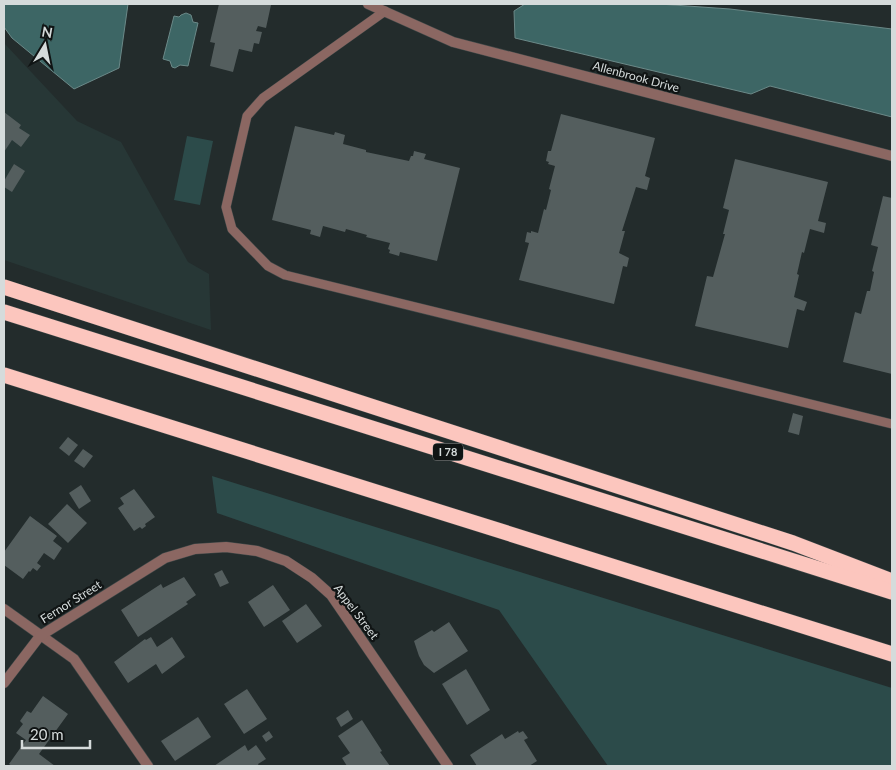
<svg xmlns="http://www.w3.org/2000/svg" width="896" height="770" font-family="Lato,sans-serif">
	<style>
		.built { fill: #273736 }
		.green { fill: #2c4b4a }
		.water { fill: #3d6665; stroke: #6b8988 }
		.building { fill: #545e5e }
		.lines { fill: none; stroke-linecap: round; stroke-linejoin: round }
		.lane-casing { stroke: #3f4848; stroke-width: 10 }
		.street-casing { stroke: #3f4848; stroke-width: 11 }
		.highway-casing { stroke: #3f4848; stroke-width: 16 }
		.lane { stroke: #8b6762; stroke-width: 9 }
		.street { stroke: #8b6762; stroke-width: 10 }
		.highway { stroke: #fcc6be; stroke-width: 15 }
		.labels { text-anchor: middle; stroke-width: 4.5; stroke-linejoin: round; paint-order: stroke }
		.shield { fill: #101414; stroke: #9a9f9f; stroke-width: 1 }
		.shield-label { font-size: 11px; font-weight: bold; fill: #d5dbdb }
		.street-label { font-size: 12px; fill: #d5dbdb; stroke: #101414 }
	</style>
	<rect width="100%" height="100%" fill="#232c2c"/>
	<!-- built -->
	<polygon class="built" points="4,43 77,121 121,142 188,262 209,274 211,330 4,260"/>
	<!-- green -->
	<g class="green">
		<polygon points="187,136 213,141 200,205 174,200"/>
		<polygon points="212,476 892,688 892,766 608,766 499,610 217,513"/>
	</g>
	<!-- water -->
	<g class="water">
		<polygon points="4,4 128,4 119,68 74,89 12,38 4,27"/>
		<polygon points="525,4 659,4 730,9 892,29 892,117 770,86 751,94 515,38 514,11"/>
		<polygon points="186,13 191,15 193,22 198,23 188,66 180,65 175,68 172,67 170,61 163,59 174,16 179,17 181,15"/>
	</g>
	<!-- building -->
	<g class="building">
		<polygon points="219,4 271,5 266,28 258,26 256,31 262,32 259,44 254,43 252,52 239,49 233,72 210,66 215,43 210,42"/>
		<polygon points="4,112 21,125 19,128 30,135 21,147 12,140 4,152"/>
		<polygon points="561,114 655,138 645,176 650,178 647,190 636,187 622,231 625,231 619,253 629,258 627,267 623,266 614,304 519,280 529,243 525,242 527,232 531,233 531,231 538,233 544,209 546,210 551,190 549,189 555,166 548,164 549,162 546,161 548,151 551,151"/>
		<polygon points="295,126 334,135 335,132 345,135 343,144 366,150 366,152 409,161 411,156 413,156 414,151 426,154 424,159 460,168 437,261 400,252 399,256 389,253 390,250 388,249 390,243 366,237 367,235 346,229 345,232 323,226 320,237 310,234 311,230 272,220"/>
		<polygon points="735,159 828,182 818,221 826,223 824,233 810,229 804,253 802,252 797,274 799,275 794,297 807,302 804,311 797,309 788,348 695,326 707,276 713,277 725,234 723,234 729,210 723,208"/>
		<polygon points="14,164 25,171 12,192 4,187 4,181"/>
		<polygon points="883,196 892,198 892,374 843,362 855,312 861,314 867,291 870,291 874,272 872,271 878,247 871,245"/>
		<polygon points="793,413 803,416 799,435 788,432"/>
		<polygon points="68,437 78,445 69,456 59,448"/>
		<polygon points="83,449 93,456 84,468 74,461"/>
		<polygon points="81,485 91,501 79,509 69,493"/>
		<polygon points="134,489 155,517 145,524 146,526 142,529 140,527 134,531 118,508 124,504 120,498"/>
		<polygon points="67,504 87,523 68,543 48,524"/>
		<polygon points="30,516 57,536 53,541 62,548 54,560 44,553 37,563 41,566 37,571 33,568 30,572 29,571 23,579 4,565 4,552"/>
		<polygon points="222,570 229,583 220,587 214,574"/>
		<polygon points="184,577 196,595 186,602 188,604 138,637 121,610 161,584 163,588"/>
		<polygon points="273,585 290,610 264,627 248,602"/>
		<polygon points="306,604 322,626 297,643 282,621"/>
		<polygon points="449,622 468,651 434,673 424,665 419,656 414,641 432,630 434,632"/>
		<polygon points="151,637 157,647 172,637 185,657 162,674 156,664 128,683 114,662 145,639 146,640"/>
		<polygon points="466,669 490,710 467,725 442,684"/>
		<polygon points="247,689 267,719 244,734 224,704"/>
		<polygon points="43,696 68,714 39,754 55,766 12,766 9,764 26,740 16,733 23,724 20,721 27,711 31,713"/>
		<polygon points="348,710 353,719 341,727 336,718"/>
		<polygon points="198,717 211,737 175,761 161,741"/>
		<polygon points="362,720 382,751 380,752 390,766 347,766 342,758 350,753 338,736"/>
		<polygon points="269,731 273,737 266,742 262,736"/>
		<polygon points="518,731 519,733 523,731 528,738 524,740 537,761 529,766 477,766 470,755 502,734 505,739"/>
		<polygon points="245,745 248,751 256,745 266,759 258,764 259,766 214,766"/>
	</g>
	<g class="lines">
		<!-- lane casing -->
		<g class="lane-casing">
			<polyline id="lane" points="385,11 263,98 247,116 226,207 232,229 268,266 285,275 892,424"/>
		</g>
		<!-- street casing -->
		<g class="street-casing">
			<g id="street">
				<polyline points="368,4 453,42 892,156"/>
				<polyline points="4,609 74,659 148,766"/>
				<polyline points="4,683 40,636 165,558 195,549 226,547 257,551 286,561 312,578 331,595 448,766"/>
			</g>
		</g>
		<!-- highway casing -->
		<g class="highway-casing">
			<g id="highway">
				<polyline points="4,287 793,543 892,581"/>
				<polyline points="4,312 892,592"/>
				<polyline points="4,375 892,654"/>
			</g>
		</g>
		<!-- lane -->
		<use href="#lane" class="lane"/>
		<!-- street -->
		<use href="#street" class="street"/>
		<!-- highway -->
		<use href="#highway" class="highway"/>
	</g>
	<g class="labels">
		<!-- shield labels -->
		<rect class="shield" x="433" y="443.5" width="30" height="17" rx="4"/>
		<g class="shield-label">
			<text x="448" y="456">I 78</text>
		</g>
		<!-- street labels -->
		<g class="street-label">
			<text transform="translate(636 77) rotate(15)" y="4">Allenbrook Drive</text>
			<text transform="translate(71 602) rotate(-32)" y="4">Fernor Street</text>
			<text transform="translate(356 612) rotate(53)" y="4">Appel Street</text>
		</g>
	</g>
	<!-- border -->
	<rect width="896" height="770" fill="none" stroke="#d5dbdb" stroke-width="10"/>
	<!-- north arrow -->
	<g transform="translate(45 45) rotate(10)" stroke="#101414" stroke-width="4" paint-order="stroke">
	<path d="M0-4L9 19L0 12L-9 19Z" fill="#d5dbdb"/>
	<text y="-8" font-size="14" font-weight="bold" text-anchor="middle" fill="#d5dbdb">N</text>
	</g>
	<!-- scale -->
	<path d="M22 740v8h68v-8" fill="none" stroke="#d5dbdb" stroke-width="2.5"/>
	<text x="30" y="740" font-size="15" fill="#d5dbdb" stroke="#101414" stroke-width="4" paint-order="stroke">20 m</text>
</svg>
